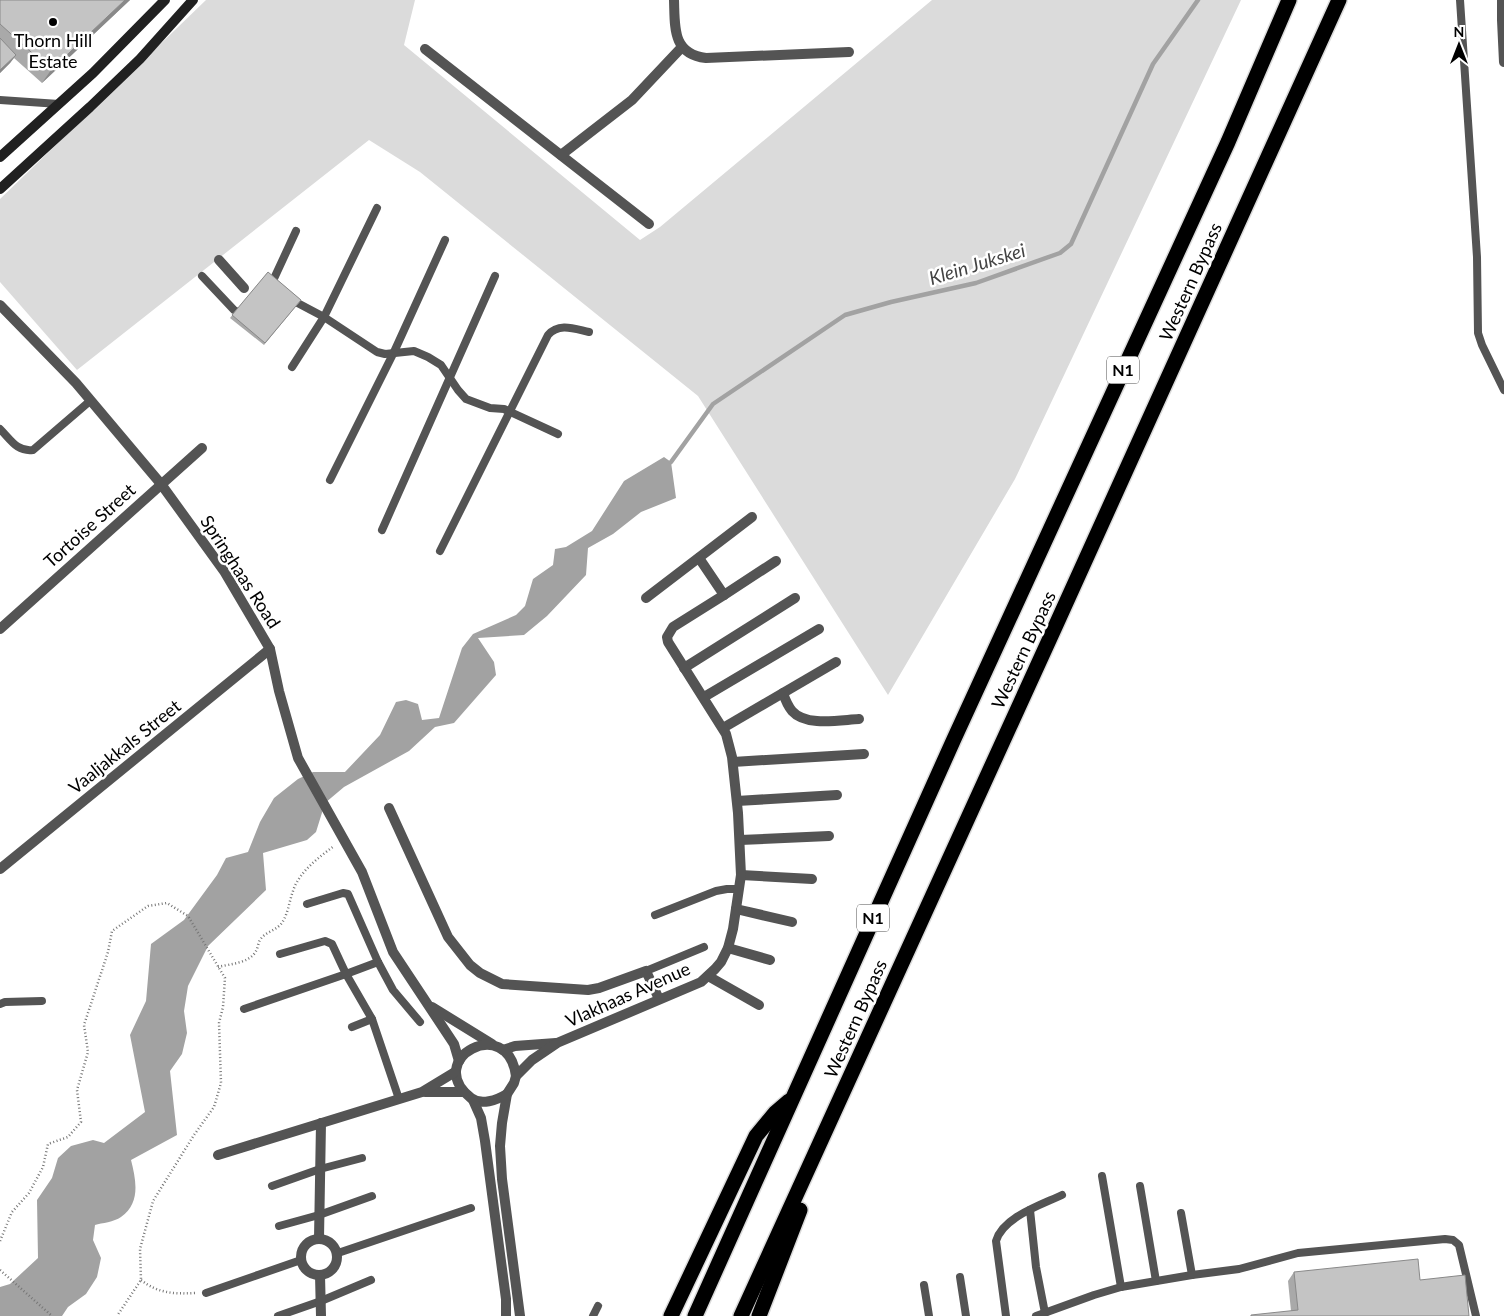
<svg xmlns="http://www.w3.org/2000/svg" width="1504" height="1316" font-family="Lato,sans-serif">
	<style>
		.green { fill: #dbdbdb }
		.water { fill: #a2a2a2 }
		.lines { fill: none; stroke-linecap: round; stroke-linejoin: round }
		.stream { stroke: #a2a2a2; stroke-width: 4.5 }
		.highway-casing { stroke: #dbdbdb; stroke-width: 18 }
		.path { stroke: #767676; stroke-width: 2.5; stroke-dasharray: 1 2.5; stroke-linecap: butt }
		.lane { stroke: #545454; stroke-width: 8 }
		.street { stroke: #545454; stroke-width: 10 }
		.secondary { stroke: #212121; stroke-width: 10 }
		.highway { stroke: #000; stroke-width: 15 }
		.wall { fill: #a9a9a9 }
		.shaded-wall { fill: #898989 }
		.building { fill: #c4c4c4; stroke: #898989 }
		.poi-dot { fill: #000; stroke: #fff; stroke-width: 2 }
		.labels { text-anchor: middle; stroke-width: 5; stroke-linejoin: round; paint-order: stroke }
		.shield { fill: #fff; stroke: #4c4c4c; stroke-width: 1 }
		.shield-label { font-size: 16px; font-weight: bold; fill: #000 }
		.poi-label { font-size: 18px; fill: #000; stroke: #fff }
		.street-label { font-size: 18px; fill: #000; stroke: #fff }
		.water-label { font-size: 19px; font-style: italic; fill: #434343; stroke: #fff }
	</style>
	<rect width="100%" height="100%" fill="#fff"/>
	<!-- green -->
	<polygon class="green" points="206,0 415,0 404,45 640,240 660,227 932,0 1241,0 1015,479 888,695 698,396 420,172 369,140 77,370 0,282 0,199"/>
	<!-- water -->
	<path class="water" d="M664,457L671,462L676,498L641,512L613,534L588,548L586,575L547,616L524,635L478,638L494,662L496,675L454,723L435,727L409,751L344,787L325,803L316,832L307,840L263,853L266,890L208,946L188,986L184,1011L187,1033L182,1054L170,1071L177,1135L131,1160C136,1180 141,1203 121,1217C114,1222 102,1223 95,1225L93,1240L101,1258L97,1277L86,1294L68,1307L62,1316H0V1287L10,1284L38,1258L37,1200L52,1178L58,1158L71,1146L93,1140L104,1143L145,1112L130,1035L146,1001L151,944L184,920L217,875L226,858L248,852L260,822L274,798L298,779L313,772H345L380,735L396,702L406,700L418,704L422,720L439,718L462,648L473,634L516,615L525,606L533,579L553,565L555,549L566,547L592,531L624,481Z"/>
	<g class="lines">
		<!-- stream -->
		<polyline class="stream" points="671,462 713,404 845,315 891,302 976,283 1060,253 1071,244 1153,64 1198,0"/>
		<!-- highway casing -->
		<g class="highway-casing">
			<g id="highway">
				<polyline points="671,1316 756,1136 775,1113 789,1101"/>
				<polyline points="695,1316 954,739 1228,142 1289,0"/>
				<path d="M741,1316C941,878 1141,439 1339,0"/>
				<polyline points="759,1316 800,1210"/>
			</g>
		</g>
		<!-- path -->
		<g class="path">
			<path d="M218,967C230,964 250,963 256,951C258,948 258,943 260,940C265,932 275,931 281,924C288,915 289,902 293,891C299,872 318,858 334,846"/>
			<polyline points="0,1241 12,1212 29,1193 43,1167 48,1144 68,1137 81,1122 77,1090 88,1052 84,1025 108,952 112,931 148,906 167,903 188,916 225,978 223,1007 219,1023 221,1083 214,1107 194,1135 153,1201 140,1249 141,1280 117,1316"/>
			<polyline points="0,1270 52,1316"/>
			<path d="M141,1280C159,1294 175,1294 196,1293"/>
		</g>
		<!-- lane -->
		<g class="lane">
			<polyline points="1460,0 1477,257 1478,333 1482,345 1504,390"/>
			<polyline points="0,100 59,104"/>
			<polyline points="202,276 234,310 240,313 245,312"/>
			<polyline points="271,285 296,231"/>
			<polyline points="290,299 324,317 377,352 385,354 414,351 428,357 441,365 458,390 466,399 490,408 504,409 558,434"/>
			<polyline points="292,367 324,317 377,208"/>
			<path d="M0,429C11,440 17,452 33,450L90,401"/>
			<polyline points="330,480 394,352 445,240"/>
			<polyline points="382,530 495,276"/>
			<path d="M440,551L548,335C559,322 575,329 589,332"/>
			<polyline points="307,904 343,893 348,894 378,962 393,990 420,1022"/>
			<polyline points="655,915 716,891 727,889 739,889"/>
			<polyline points="280,954 325,941 332,944 346,974 372,1019 399,1099"/>
			<polyline points="646,971 704,947"/>
			<polyline points="0,1004 5,1002 42,1001"/>
			<polyline points="244,1009 346,974 378,962"/>
			<polyline points="352,1027 372,1019"/>
			<polyline points="1102,1176 1121,1287"/>
			<polyline points="272,1186 320,1169 362,1158"/>
			<polyline points="1140,1186 1156,1281"/>
			<polyline points="1030,1210 1036,1267 1045,1313"/>
			<polyline points="1181,1213 1192,1275"/>
			<polyline points="279,1226 319,1215 372,1196"/>
			<polyline points="338,1253 471,1208"/>
			<polyline points="960,1277 966,1316"/>
			<polyline points="924,1285 929,1316"/>
			<polyline points="206,1293 301,1260"/>
			<polyline points="278,1316 321,1301 371,1280"/>
			<polyline points="593,1316 598,1306"/>
			<path d="M1006,1316L996,1241C1003,1217 1041,1205 1062,1195"/>
			<polyline points="1036,1316 1094,1295 1121,1287 1192,1275 1239,1269 1298,1253 1445,1239 1453,1240 1459,1245 1476,1316"/>
		</g>
		<!-- street -->
		<g class="street">
			<path d="M674,0C675,27 672,54 706,58L849,52"/>
			<polyline points="1502,0 1502,20 1504,62"/>
			<polyline points="425,49 649,224"/>
			<polyline points="561,155 632,100 682,47"/>
			<polyline points="219,260 244,288"/>
			<polyline points="0,305 76,383 161,484 224,571 270,649 279,691 298,758 362,872 393,952 454,1044 459,1061"/>
			<polyline points="699,558 724,595"/>
			<polyline points="646,598 752,517"/>
			<polyline points="0,629 202,448"/>
			<polyline points="684,668 795,598"/>
			<path d="M783,693C785,699 788,706 792,711C806,727 840,720 859,719"/>
			<polyline points="704,697 819,629"/>
			<polyline points="723,728 836,662"/>
			<polyline points="733,762 864,754"/>
			<polyline points="737,801 837,795"/>
			<polyline points="389,808 448,937 470,965 480,973 502,984 588,990 599,988 646,971 659,999"/>
			<polyline points="740,840 829,836"/>
			<polyline points="0,869 270,649"/>
			<polyline points="741,875 812,879"/>
			<polyline points="736,909 792,922"/>
			<polyline points="728,948 770,960"/>
			<polyline points="708,976 759,1005"/>
			<polyline points="432,1007 492,1044"/>
			<polyline points="503,1050 515,1046 556,1043"/>
			<polyline points="425,1092 464,1092"/>
			<path d="M507,1094C497,1100 481,1106 471,1098C422,1059 508,1013 516,1076"/>
			<polyline points="473,1100 481,1118 485,1141 506,1299 506,1316"/>
			<polyline points="218,1155 422,1092 455,1072"/>
			<polyline points="319,1238 321,1123"/>
			<circle cx="319" cy="1257" r="18"/>
			<polyline points="320,1275 321,1316"/>
			<polyline points="520,1316 502,1179 500,1146 502,1123 507,1094 514,1083 516,1076 532,1060 557,1043 701,982 715,969 721,962 728,948 733,929 741,875 738,813 732,757 726,734 668,642 667,637 673,627 724,595 776,561"/>
		</g>
		<!-- secondary -->
		<g class="secondary">
			<polyline points="0,157 93,73 165,0"/>
			<polyline points="0,189 90,107 140,59 193,0"/>
		</g>
		<!-- highway -->
		<use href="#highway" class="highway"/>
	</g>
	<!-- wall -->
	<g class="wall">
		<polygon points="0,0 130,0 42,83 14,58 10,63 0,73"/>
		<polygon points="268,272 301,300 264,345 230,318"/>
		<polygon points="1294,1272 1420,1280 1469,1316 1250,1316 1291,1311 1288,1281"/>
	</g>
	<!-- shaded-wall -->
	<g class="shaded-wall">
		<polygon points="125,0 130,0 42,83 51,70"/>
		<polygon points="16,55 10,63 0,73 0,70"/>
	</g>
	<!-- building -->
	<g class="building">
		<polygon points="0,0 125,0 51,70 0,24"/>
		<polygon points="0,38 16,55 0,70"/>
		<polygon points="268,272 301,300 265,343 232,315"/>
		<polygon points="1418,1259 1420,1280 1465,1275 1469,1316 1251,1316 1251,1315 1298,1310 1294,1272"/>
	</g>
	<!-- markers -->
	<circle class="poi-dot" cx="53" cy="22" r="5"/>
	<g class="labels">
		<!-- shield labels -->
		<g class="shield">
			<rect x="1107" y="356.5" width="32" height="27" rx="4"/>
			<rect x="857" y="904.5" width="32" height="27" rx="4"/>
		</g>
		<g class="shield-label">
			<text x="1123" y="376">N1</text>
			<text x="873" y="924">N1</text>
		</g>
		<!-- poi labels -->
		<g class="poi-label">
			<text x="53" y="47">Thorn Hill<tspan x="53" dy="21">Estate</tspan></text>
		</g>
		<!-- street labels -->
		<g class="street-label">
			<text transform="translate(1191 282) rotate(-66)" y="6">Western Bypass</text>
			<text transform="translate(90 526) rotate(-42)" y="6">Tortoise Street</text>
			<text transform="translate(240 572) rotate(57)" y="6">Springhaas Road</text>
			<text transform="translate(1024 650) rotate(-65)" y="6">Western Bypass</text>
			<text transform="translate(125 747) rotate(-39)" y="6">Vaaljakkals Street</text>
			<text transform="translate(628 995) rotate(-24)" y="6">Vlakhaas Avenue</text>
			<text transform="translate(856 1019) rotate(-66)" y="6">Western Bypass</text>
		</g>
		<!-- water labels -->
		<g class="water-label">
			<text transform="translate(977 264) rotate(-17)" y="7">Klein Jukskei</text>
		</g>
	</g>
	<!-- north arrow -->
	<g transform="translate(1459 45)" stroke="#ffffff" stroke-width="4" paint-order="stroke">
	<path d="M0-4L9 19L0 12L-9 19Z" fill="#000000"/>
	<text y="-8" font-size="14" font-weight="bold" text-anchor="middle" fill="#000000">N</text>
	</g>
</svg>
